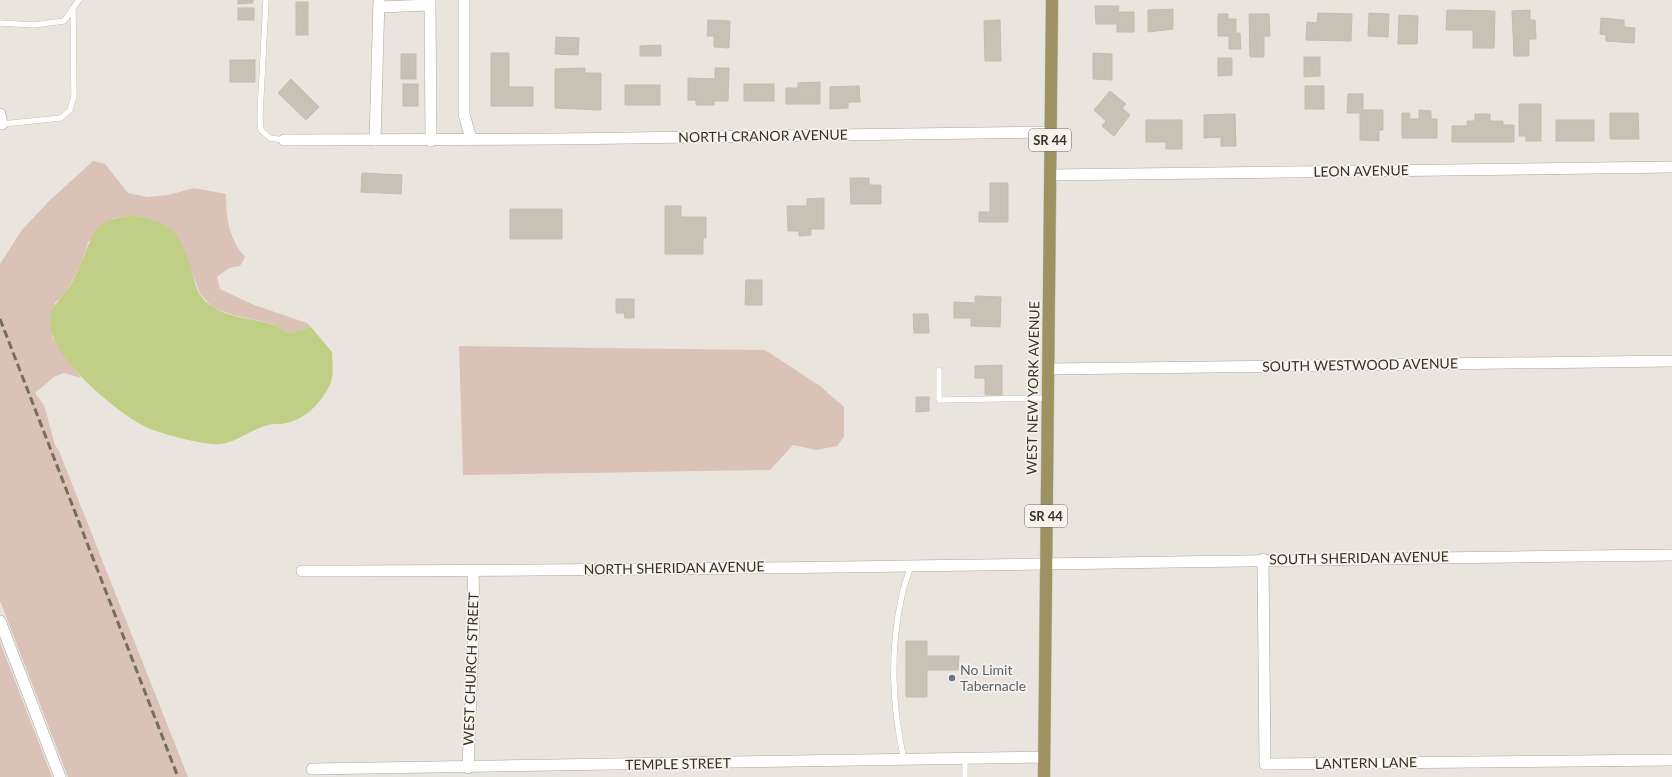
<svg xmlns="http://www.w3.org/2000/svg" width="1672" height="777" font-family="Lato,sans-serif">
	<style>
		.green { fill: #dbc2b6 }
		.water { fill: #c0cf85 }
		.building { fill: #c7c1b6; stroke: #c3bcb0 }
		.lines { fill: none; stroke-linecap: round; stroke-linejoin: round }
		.lane-casing { stroke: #aaa599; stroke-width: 6 }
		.street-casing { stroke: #aaa599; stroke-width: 12 }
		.primary-casing { stroke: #c4c2bc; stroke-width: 13 }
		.lane { stroke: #fff; stroke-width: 5.5 }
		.street { stroke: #fff; stroke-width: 11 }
		.primary { stroke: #9f9262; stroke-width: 12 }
		.rail { stroke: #756e59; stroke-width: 3; stroke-dasharray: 8 4; stroke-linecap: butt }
		.worship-dot { fill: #6b7280; stroke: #f6f2ee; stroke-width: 1.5 }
		.labels { text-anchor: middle; stroke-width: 3.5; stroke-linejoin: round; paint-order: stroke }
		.shield { fill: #f6f2ee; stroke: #726c5d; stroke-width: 1 }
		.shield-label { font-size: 13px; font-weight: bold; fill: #39331f }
		.street-label { font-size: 14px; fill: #39331f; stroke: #f6f2ee }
		.worship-label { font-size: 14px; fill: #5b616d; stroke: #f6f2ee; text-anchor: start }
	</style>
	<rect width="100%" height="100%" fill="#e9e5de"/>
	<!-- green -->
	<g class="green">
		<path d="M93,161L105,164L128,193L147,197L168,195L194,188L226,194C226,218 229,239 245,257L240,266L229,268L217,277L220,289L254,305L307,323L311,327L288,333L274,324L233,315L213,308L200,294L180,240L154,220L133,215L114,218L88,242L82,262L72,281L64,295L55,303L52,337L81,378L64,373L54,377L35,393L44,405L55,445L59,451L188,777H68L0,601V264L22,230L49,201Z"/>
		<polygon points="459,346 765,350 820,386 844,407 844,437 837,446 816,450 793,445 770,470 463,475"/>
		<polygon points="0,642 52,777 0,777"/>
	</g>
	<!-- water -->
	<path class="water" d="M133,215C176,224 179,231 192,272C194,279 196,289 200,295C216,318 248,317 272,324C278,325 283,330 288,333L311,327L332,352C332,361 334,373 331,382C324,400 305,420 286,423C280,425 273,423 268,425C252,429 237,442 220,444C207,446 156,433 144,426C115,411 45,353 50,318C51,308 57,303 63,295C69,289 73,280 77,272C94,238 88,220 133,215Z"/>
	<!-- building -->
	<g class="building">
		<polygon points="238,0 253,0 253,3 238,4"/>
		<rect x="296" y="2" width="12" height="16"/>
		<polygon points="1095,6 1119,6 1118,12 1134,12 1134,32 1117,32 1117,24 1096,24"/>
		<rect x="238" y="8" width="16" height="12"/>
		<polygon points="1173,9 1173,29 1148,32 1148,10"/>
		<polygon points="1447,10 1495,11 1494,48 1473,48 1473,30 1446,30"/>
		<polygon points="1530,10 1530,20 1535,20 1536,39 1529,39 1529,56 1514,56 1512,11"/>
		<polygon points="1318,13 1352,14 1351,41 1306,40 1307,22 1317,23"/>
		<polygon points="1369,13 1389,14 1388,37 1368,36"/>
		<polygon points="1218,14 1228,14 1228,19 1236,19 1236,33 1240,33 1241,49 1229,49 1229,36 1218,36"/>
		<polygon points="1249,14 1269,14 1270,36 1264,36 1264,57 1250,57"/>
		<polygon points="1399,15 1418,16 1417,44 1398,44"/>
		<polygon points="1601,18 1624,20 1624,27 1635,28 1634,43 1606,41 1606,35 1600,34"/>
		<rect x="296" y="19" width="12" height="16"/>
		<polygon points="708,20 730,21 729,48 714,47 714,36 707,36"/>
		<polygon points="1000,20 1001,61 985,61 984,21"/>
		<polygon points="556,37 579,38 578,55 555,54"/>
		<polygon points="661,45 661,56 640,56 640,46"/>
		<polygon points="491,53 509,53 509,87 533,87 533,106 491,106"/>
		<polygon points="1093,53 1112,54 1112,80 1093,79"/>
		<rect x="401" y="54" width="15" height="25"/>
		<polygon points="1304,57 1320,57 1320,76 1304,77"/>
		<polygon points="1218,58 1232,58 1232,75 1218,76"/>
		<rect x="230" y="60" width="25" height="22"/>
		<polygon points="585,68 585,73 601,73 601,110 555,108 555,69"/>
		<polygon points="715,68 729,68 728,101 714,101 714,105 696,105 696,100 688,100 688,78 715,79"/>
		<polygon points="291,79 319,107 306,120 278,93"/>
		<polygon points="820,82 820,104 786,104 786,88 798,88 798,83"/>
		<rect x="403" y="84" width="15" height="22"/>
		<rect x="744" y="84" width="30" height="17"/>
		<rect x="625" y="85" width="35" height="20"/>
		<polygon points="859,86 860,102 848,102 848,108 830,109 830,87"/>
		<rect x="1305" y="86" width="19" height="23"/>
		<polygon points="1110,91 1126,104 1122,108 1130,115 1114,136 1102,126 1106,121 1094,110"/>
		<polygon points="1348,94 1363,94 1363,110 1383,110 1383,130 1379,130 1379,141 1360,140 1360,113 1347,113"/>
		<polygon points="1519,104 1541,104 1541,141 1526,141 1526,136 1519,136"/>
		<polygon points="1419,110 1431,111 1431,119 1437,119 1437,138 1402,138 1402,113 1410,113 1409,119 1419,119"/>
		<polygon points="1610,113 1638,113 1639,139 1610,139"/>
		<polygon points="1235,114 1236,146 1221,146 1221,137 1204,138 1204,115"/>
		<polygon points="1475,114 1490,114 1490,121 1503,121 1503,125 1514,125 1514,142 1452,142 1452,126 1467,126 1467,121 1475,121"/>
		<polygon points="1146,120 1182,120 1182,149 1166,149 1166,142 1146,142"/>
		<rect x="1556" y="120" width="38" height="21"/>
		<polygon points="362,173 402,175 401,194 361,192"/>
		<polygon points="850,178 869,178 869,185 881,185 881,204 851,204"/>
		<polygon points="990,183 1008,183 1008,222 979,222 979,212 990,212"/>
		<polygon points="824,198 824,229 811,229 811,235 799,236 799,231 788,231 787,206 807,206 807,199"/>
		<polygon points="665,206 681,206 681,217 706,217 706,238 703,238 703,254 665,254"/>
		<rect x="510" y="209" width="52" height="30"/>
		<polygon points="746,280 762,280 762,305 745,305"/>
		<polygon points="975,296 1001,297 1000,327 971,326 971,318 954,318 954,302 975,303"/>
		<polygon points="616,299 634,299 634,318 625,318 624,313 616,313"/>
		<polygon points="913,314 928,314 929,333 914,333"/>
		<polygon points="1002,365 1002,395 985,395 985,378 975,378 975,366"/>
		<polygon points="916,397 929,397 929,411 916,412"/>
		<polygon points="906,641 927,641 927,656 959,656 958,670 927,670 927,697 906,697"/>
	</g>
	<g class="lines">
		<!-- lane casing -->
		<g class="lane-casing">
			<g id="lane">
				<polyline points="266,0 260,115 261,130 270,138 284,140"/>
				<polyline points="0,23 34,25 64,21 79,0"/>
				<polyline points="2,124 61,118 70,110 74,96 73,9"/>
				<polyline points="939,370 939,400 1048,398"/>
				<polyline points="965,759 965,777"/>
				<path d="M904,760C892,706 890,648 902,595C904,585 908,575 911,565"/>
			</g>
		</g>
		<!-- street casing -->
		<g class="street-casing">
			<g id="street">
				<polyline points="430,0 431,141"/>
				<polyline points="464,0 464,114 471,139"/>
				<polyline points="379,7 430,5"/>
				<polyline points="0,114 2,124"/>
				<polyline points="284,140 560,139 1050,132"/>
				<polyline points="375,140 379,0"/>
				<polyline points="1050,175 1672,167"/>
				<polyline points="1048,369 1672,361"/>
				<polyline points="1263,559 1265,764 1672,760"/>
				<path d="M302,571C759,571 1215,560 1672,555"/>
				<polyline points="0,621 60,777"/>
				<polyline points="468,768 474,617 473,571"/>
				<polyline points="312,769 1044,757"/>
			</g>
		</g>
		<!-- primary casing -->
		<g class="primary-casing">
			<polyline id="primary" points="1044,777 1052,0"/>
		</g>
		<!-- lane -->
		<use href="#lane" class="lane"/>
		<!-- street -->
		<use href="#street" class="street"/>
		<!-- primary -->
		<use href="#primary" class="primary"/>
		<!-- rail -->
		<polyline class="rail" points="0,319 178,777"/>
	</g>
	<!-- markers -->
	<circle class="worship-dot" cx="952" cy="678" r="4"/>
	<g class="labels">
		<!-- shield labels -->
		<g class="shield">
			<rect x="1029" y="129" width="42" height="22" rx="3"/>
			<rect x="1025" y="505" width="42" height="22" rx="3"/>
		</g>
		<g class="shield-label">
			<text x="1050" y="145">SR 44</text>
			<text x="1046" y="521">SR 44</text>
		</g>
		<!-- street labels -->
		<g class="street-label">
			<text transform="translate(763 136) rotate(-1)" y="5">NORTH CRANOR AVENUE</text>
			<text transform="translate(1361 171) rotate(-1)" y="5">LEON AVENUE</text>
			<text transform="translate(1360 365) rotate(-1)" y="5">SOUTH WESTWOOD AVENUE</text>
			<text transform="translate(1033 388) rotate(-89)" y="5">WEST NEW YORK AVENUE</text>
			<text transform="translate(1359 558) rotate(-1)" y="5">SOUTH SHERIDAN AVENUE</text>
			<text transform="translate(674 568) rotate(-1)" y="5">NORTH SHERIDAN AVENUE</text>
			<text transform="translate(471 669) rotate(-88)" y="5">WEST CHURCH STREET</text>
			<text transform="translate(1366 763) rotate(-1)" y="5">LANTERN LANE</text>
			<text transform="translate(678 764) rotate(-1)" y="5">TEMPLE STREET</text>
		</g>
		<!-- worship labels -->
		<g class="worship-label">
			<text x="960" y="675">No Limit<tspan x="960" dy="16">Tabernacle</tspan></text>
		</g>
	</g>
</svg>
